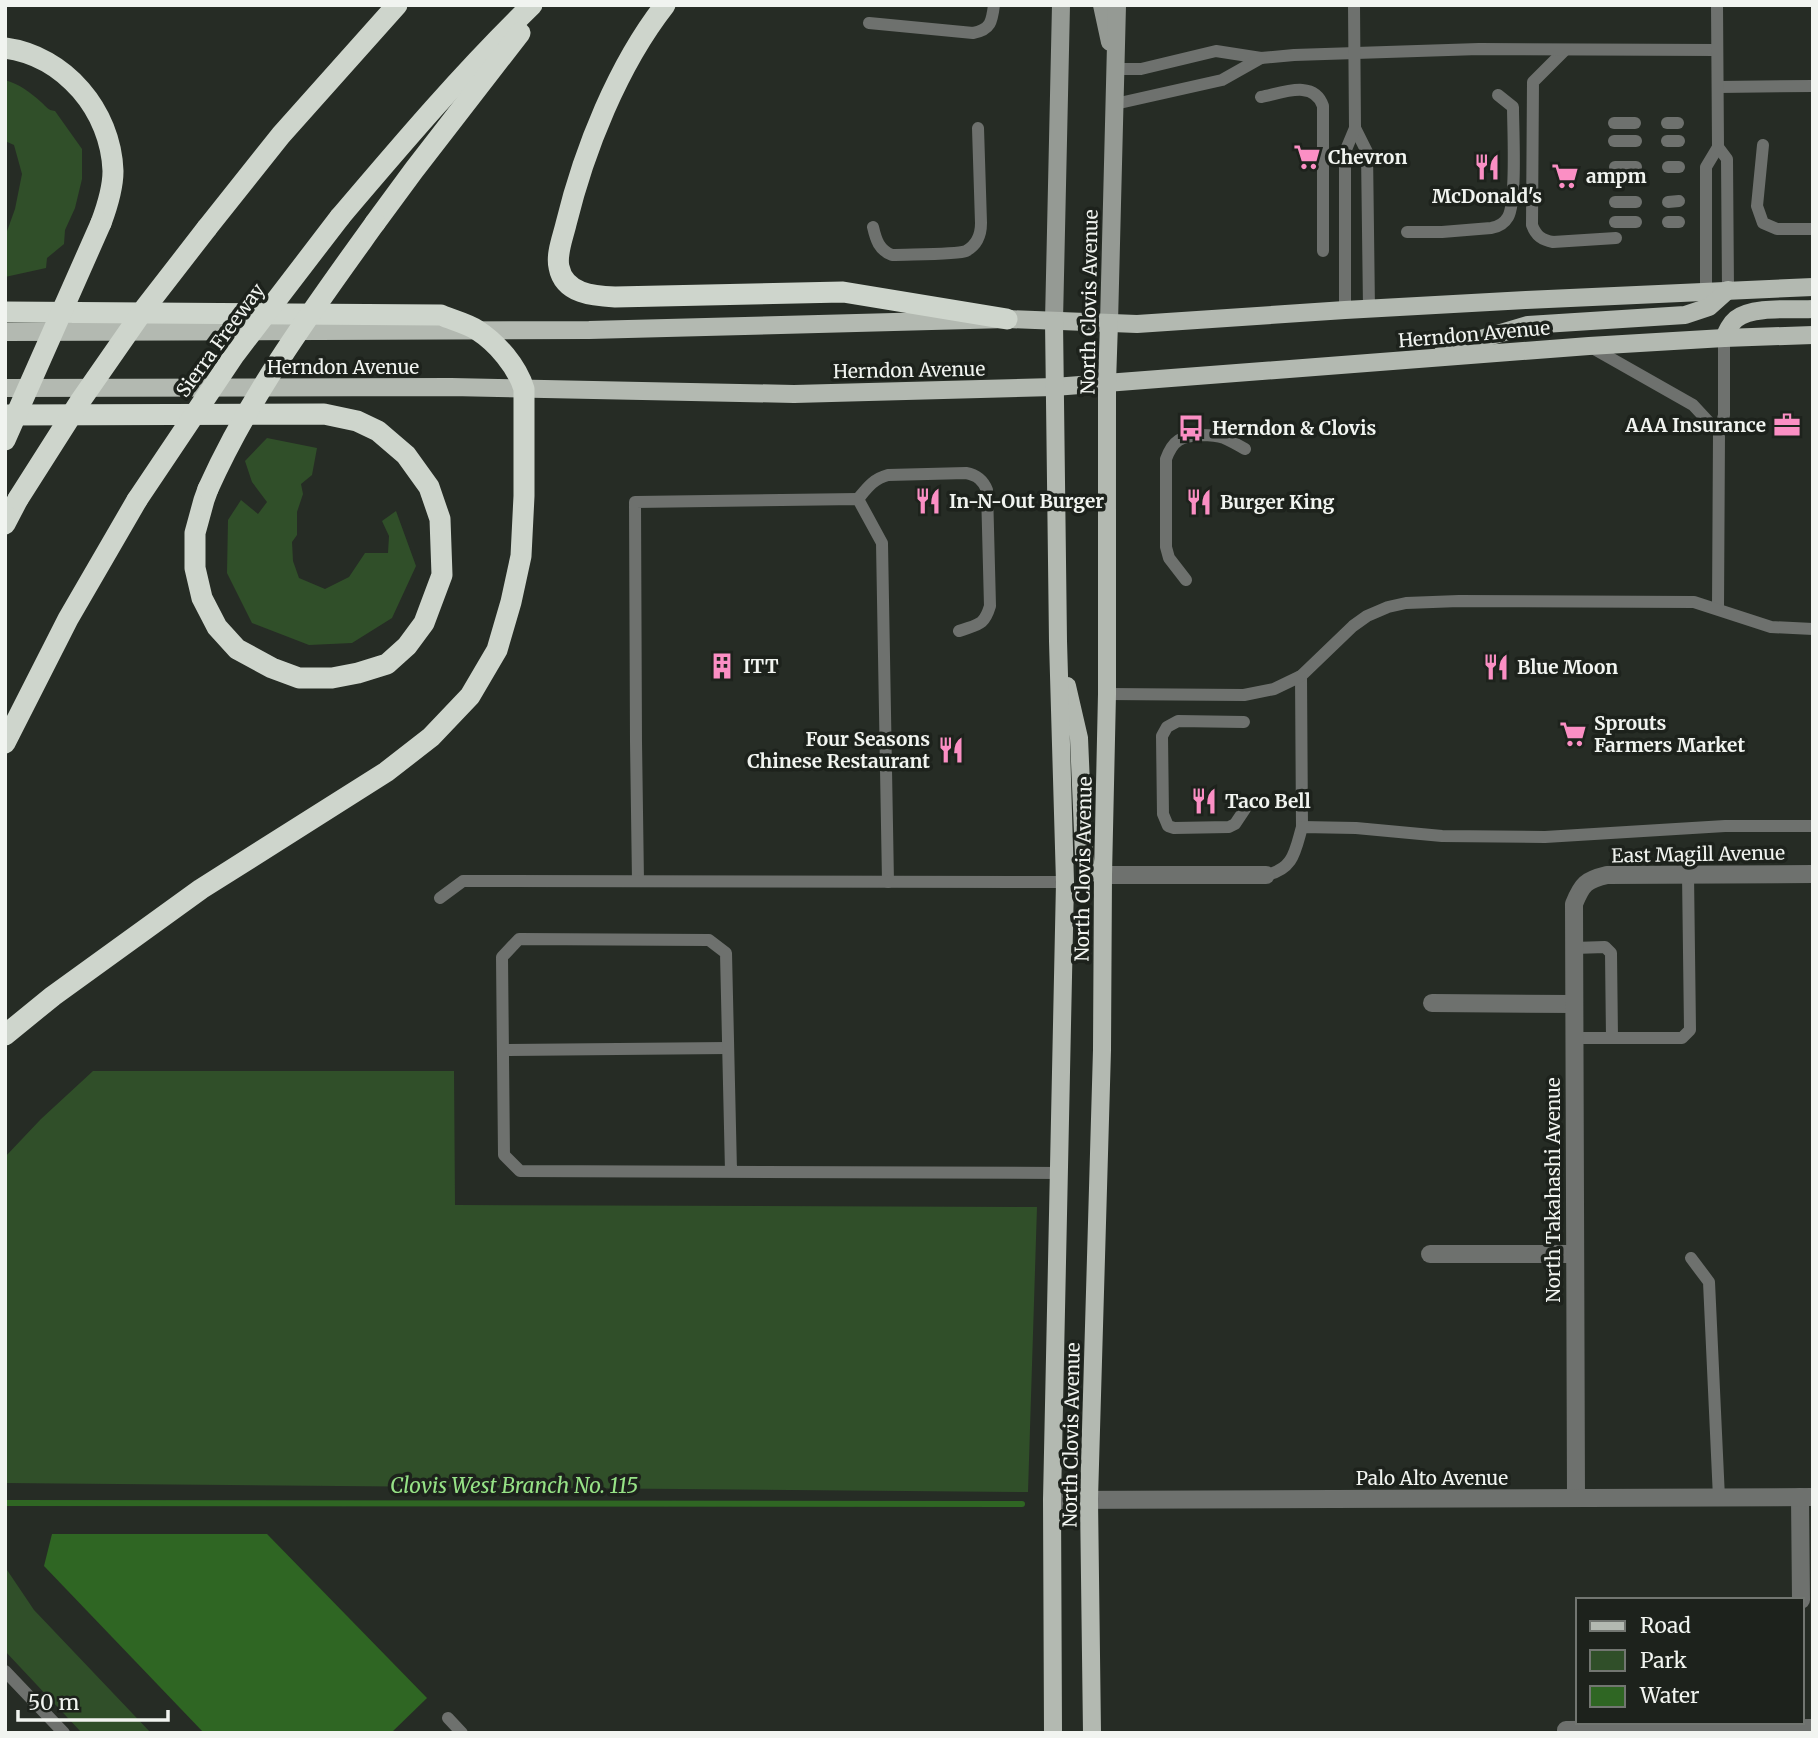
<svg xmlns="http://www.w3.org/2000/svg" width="1818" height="1738" font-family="Merriweather,serif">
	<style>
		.green { fill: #304f29 }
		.water { fill: #2f6623 }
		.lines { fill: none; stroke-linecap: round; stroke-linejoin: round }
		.stream { stroke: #2f6623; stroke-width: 6 }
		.lane { stroke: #6e716e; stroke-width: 12 }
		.street { stroke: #6e716e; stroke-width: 18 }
		.secondary { stroke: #959a94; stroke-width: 18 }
		.primary { stroke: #b3b9b1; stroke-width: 18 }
		.highway { stroke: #ced5cc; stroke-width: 21 }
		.highway-bridge { stroke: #ced5cc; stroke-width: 21 }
		.labels { text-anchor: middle; stroke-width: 7; stroke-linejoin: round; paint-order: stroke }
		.poi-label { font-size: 19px; font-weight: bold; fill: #f1f4f0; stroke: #1d221c; text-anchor: start }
		.street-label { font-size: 19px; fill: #f1f4f0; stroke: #1d221c }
		.water-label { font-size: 21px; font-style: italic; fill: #96e286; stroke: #1d221c }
	</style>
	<rect width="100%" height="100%" fill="#262c25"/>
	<!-- green -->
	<g class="green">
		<path d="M5,80C19,84 30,92 41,102C47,107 47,110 55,111L82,149V179L75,208L65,230L64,244L47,258L46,268L5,277L6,234L15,209L22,174L14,145L5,141Z"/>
		<polygon points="267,438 317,448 312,475 301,484 303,494 297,512 297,535 292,542 293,561 299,578 325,589 349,577 365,553 388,553 389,536 382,521 396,511 416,566 392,618 352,643 309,645 252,623 227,573 228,520 241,500 258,514 267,502 252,482 245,461"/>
		<polygon points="93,1071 454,1071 455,1205 1037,1207 1028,1492 5,1483 5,1157 41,1119"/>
		<polygon points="5,1567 34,1610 151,1733 82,1733 5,1651"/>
	</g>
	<!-- water -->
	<polygon class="water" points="52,1534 267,1534 427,1698 391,1733 204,1733 44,1566"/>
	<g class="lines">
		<!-- stream -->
		<polyline class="stream" points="5,1503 1022,1504"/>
		<!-- lane -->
		<g class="lane">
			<path d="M869,23L973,33C991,30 992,21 994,5"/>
			<path d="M1565,50L1533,82L1532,225C1536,236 1542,240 1553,242L1616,238"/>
			<polyline points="1116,69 1141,69 1216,51 1261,58 1294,55 1479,49 1717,50"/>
			<polyline points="1718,87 1813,86"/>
			<path d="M1261,97C1282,93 1314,79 1323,106V251"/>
			<polyline points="1115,104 1222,80 1261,58"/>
			<polyline points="1614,123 1635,123"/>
			<polyline points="1667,123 1678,123"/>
			<polyline points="1355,128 1367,152 1369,309"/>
			<polyline points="1614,141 1636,141"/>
			<polyline points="1667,141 1679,141"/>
			<polyline points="1763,145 1757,206 1763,223 1777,229 1813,229"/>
			<polyline points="1718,147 1727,159 1728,290"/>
			<polyline points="1615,167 1636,167"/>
			<polyline points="1668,167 1679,167"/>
			<polyline points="1615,202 1636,202"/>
			<polyline points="1668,202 1679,201"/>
			<polyline points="1615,222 1636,222"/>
			<polyline points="1668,222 1679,222"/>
			<path d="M873,227C876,240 879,250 892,255C906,254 957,255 966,251C977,245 981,234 981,223L978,128"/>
			<path d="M1407,232H1442L1491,228C1498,227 1504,224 1508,217C1517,201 1513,129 1513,107L1498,95"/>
			<polyline points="1706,291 1706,167 1718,147 1717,5"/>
			<polyline points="1345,310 1345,152 1355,128 1354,5"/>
			<polyline points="1589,346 1693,405 1719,433"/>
			<path d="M858,499C867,488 873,479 888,475L966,473C977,475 983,480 987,490L990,606C984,626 978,624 959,631"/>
			<path d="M1186,580L1169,558L1166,547V459C1173,440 1181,436 1201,435C1209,435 1216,435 1224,438C1231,441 1238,445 1245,449"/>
			<polyline points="1718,608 1719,433 1724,415 1724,338"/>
			<polyline points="1301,676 1302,827"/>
			<polyline points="1107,694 1244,695 1274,689 1301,676 1353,626 1367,616 1388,607 1406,603 1459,601 1694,602 1771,627 1813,629"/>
			<polyline points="1244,722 1178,721 1167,727 1162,736 1163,814 1168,826 1174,828 1229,827 1235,824 1245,809"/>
			<path d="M1266,875C1294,869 1295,851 1302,827L1356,828L1442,836L1545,837L1725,826H1813"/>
			<polyline points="638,881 636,742 635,502 858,499 882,543 888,882"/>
			<polyline points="440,898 463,881 1065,882"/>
			<polyline points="1574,948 1605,947 1611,953 1612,1038"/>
			<polyline points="1574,1038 1682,1038 1690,1030 1688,874"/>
			<polyline points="503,1050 728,1048"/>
			<polyline points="731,1171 726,953 709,940 519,939 502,957 504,1155 520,1171 1060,1173"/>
			<polyline points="1691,1258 1709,1282 1719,1498"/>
			<polyline points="5,1671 64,1733"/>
			<polyline points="448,1718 462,1733"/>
		</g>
		<!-- street -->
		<g class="street">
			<polyline points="1103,875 1266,875"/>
			<polyline points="1432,1003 1574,1004"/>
			<polyline points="1430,1254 1574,1254"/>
			<polyline points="1800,1497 1801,1600"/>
			<path d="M1576,1498L1574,904C1582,884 1586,880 1607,875L1813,874"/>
			<polyline points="1052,1500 1813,1497"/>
			<polyline points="1566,1733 1566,1730 1813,1728"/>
		</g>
		<!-- secondary -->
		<g class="secondary">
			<polyline points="1102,5 1110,42"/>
			<polyline points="1054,321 1061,5"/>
			<polyline points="1109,323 1117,5"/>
		</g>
		<!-- primary -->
		<g class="primary">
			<polyline points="5,332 589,330 1007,319 1137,324 1345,310 1526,300 1813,287"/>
			<path d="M1724,338C1727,331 1730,324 1736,319C1752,306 1792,310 1813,309"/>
			<polyline points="1444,350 1528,325 1685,315 1709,307 1728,290"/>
			<polyline points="5,388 451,387 794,394 1054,387 1589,346 1724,338 1813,335"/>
			<path d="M1067,686L1079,738L1084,855C1087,870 1088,871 1103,875"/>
			<polyline points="1053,1733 1052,1500 1065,882 1058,641 1054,321"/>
			<polyline points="1092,1733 1089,1499 1102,1050 1103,875 1107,694 1107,383 1109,323"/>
		</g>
		<!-- highway -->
		<g class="highway">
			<path d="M665,5C618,65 584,150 566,224C563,237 556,254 559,267C564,294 594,296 615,297L843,292L1007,319"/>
			<path d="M5,48C65,56 111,111 113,171C113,188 107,207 101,223"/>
			<path d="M340,217C402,144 464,71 532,5"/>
			<polyline points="375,223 414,170 520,33"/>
			<polyline points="207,228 281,135 397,5"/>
			<path d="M5,312L441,315C452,320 466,323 477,330C497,343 517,366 524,389V496L521,556L511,602L497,650L470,696L431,737L386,772L201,889L53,996L5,1035"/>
			<polyline points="5,415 324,414 357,421 378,431 406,455 429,487 440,519 442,575 424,623 407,646 387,664 358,673 332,678 299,678 272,668 237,649 217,627 202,598 195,568 195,533 204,500 208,489"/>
			<polyline points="5,524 18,499"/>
			<polyline points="5,743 68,619 137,500"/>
		</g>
		<!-- highway-bridge -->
		<g class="highway-bridge">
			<polyline points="5,440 101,223"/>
			<path d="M208,489C251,393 314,308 375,223"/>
			<polyline points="18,499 81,400 145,308 207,228"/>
			<polyline points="137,500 235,354 340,217"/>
		</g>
	</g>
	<!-- icons -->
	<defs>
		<g id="supermarket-bare" transform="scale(2.1)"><path d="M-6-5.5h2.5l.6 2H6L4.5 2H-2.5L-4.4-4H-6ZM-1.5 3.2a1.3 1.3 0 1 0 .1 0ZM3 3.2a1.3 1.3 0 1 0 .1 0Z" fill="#fb8fc4" stroke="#1d221c" stroke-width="2.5" paint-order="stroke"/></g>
		<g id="restaurant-bare" transform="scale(2.1)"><path d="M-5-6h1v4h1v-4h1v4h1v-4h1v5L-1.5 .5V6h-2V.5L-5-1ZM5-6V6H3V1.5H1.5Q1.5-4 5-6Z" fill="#fb8fc4" stroke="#1d221c" stroke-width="2.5" paint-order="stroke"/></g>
		<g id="office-bare" transform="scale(2.1)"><path d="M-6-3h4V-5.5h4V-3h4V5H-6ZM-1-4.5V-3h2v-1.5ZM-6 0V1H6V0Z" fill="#fb8fc4" stroke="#1d221c" stroke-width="2.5" paint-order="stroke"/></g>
		<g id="bus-bare" transform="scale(2.1)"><path d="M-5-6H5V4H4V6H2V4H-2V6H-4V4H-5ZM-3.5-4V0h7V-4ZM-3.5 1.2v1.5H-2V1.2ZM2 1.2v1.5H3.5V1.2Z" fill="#fb8fc4" stroke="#1d221c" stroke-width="2.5" paint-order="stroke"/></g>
		<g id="building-bare" transform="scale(2.1)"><path d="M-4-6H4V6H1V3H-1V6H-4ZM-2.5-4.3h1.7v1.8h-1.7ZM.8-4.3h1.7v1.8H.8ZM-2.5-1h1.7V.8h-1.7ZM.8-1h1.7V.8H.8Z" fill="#fb8fc4" stroke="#1d221c" stroke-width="2.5" paint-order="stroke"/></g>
	</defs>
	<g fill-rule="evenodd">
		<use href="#supermarket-bare" x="1307" y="157"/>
		<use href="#restaurant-bare" x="1487" y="167"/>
		<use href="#supermarket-bare" x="1565" y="176"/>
		<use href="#office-bare" x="1787" y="425"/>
		<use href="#bus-bare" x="1191" y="428"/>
		<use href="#restaurant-bare" x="928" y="501"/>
		<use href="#restaurant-bare" x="1199" y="502"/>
		<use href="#building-bare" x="722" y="666"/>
		<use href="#restaurant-bare" x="1496" y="667"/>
		<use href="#supermarket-bare" x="1573" y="734"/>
		<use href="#restaurant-bare" x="951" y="750"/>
		<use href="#restaurant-bare" x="1204" y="801"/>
	</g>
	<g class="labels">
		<!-- poi labels -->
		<g class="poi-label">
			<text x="1328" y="164">Chevron</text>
			<text x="1586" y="183">ampm</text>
			<text x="1487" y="203" text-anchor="middle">McDonald's</text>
			<text x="1766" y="432" text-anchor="end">AAA Insurance</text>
			<text x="1212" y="435">Herndon &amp; Clovis</text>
			<text x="949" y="508">In-N-Out Burger</text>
			<text x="1220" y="509">Burger King</text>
			<text x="743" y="673">ITT</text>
			<text x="1517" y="674">Blue Moon</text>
			<text x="1594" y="730">Sprouts<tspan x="1594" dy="22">Farmers Market</tspan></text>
			<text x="930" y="746" text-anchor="end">Four Seasons<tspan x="930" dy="22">Chinese Restaurant</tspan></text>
			<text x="1225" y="808">Taco Bell</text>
		</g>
		<!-- street labels -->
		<g class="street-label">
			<text transform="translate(1089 302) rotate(-89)" y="7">North Clovis Avenue</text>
			<text transform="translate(1474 334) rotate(-5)" y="7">Herndon Avenue</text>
			<text transform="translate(220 340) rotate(-54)" y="7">Sierra Freeway</text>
			<text x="343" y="374">Herndon Avenue</text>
			<text transform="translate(909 370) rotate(-1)" y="7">Herndon Avenue</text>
			<text transform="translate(1698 854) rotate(-1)" y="7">East Magill Avenue</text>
			<text transform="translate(1083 869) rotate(-89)" y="7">North Clovis Avenue</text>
			<text transform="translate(1553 1190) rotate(-90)" y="7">North Takahashi Avenue</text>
			<text transform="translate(1071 1435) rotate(-89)" y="7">North Clovis Avenue</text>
			<text x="1432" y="1485">Palo Alto Avenue</text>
		</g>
		<!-- water labels -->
		<g class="water-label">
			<text x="514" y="1493">Clovis West Branch No. 115</text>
		</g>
	</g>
	<!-- border -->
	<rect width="1818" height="1738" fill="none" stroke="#f1f4f0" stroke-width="14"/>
	<!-- legend -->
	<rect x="1576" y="1598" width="228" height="126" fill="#1d221c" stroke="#727671" stroke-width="2"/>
	<rect x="1590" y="1621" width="35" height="10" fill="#b3b9b1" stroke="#727671" stroke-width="2"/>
	<text x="1640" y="1633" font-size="21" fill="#f1f4f0">Road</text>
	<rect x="1590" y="1650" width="35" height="21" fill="#304f29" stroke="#727671" stroke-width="2"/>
	<text x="1640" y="1668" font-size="21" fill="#f1f4f0">Park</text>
	<rect x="1590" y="1686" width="35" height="21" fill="#2f6623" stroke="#727671" stroke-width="2"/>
	<text x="1640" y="1703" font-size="21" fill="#f1f4f0">Water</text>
	<!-- scale -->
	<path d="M18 1710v10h150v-10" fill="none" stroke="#f1f4f0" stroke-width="3.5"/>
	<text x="28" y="1710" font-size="21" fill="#f1f4f0" stroke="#1d221c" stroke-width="5" paint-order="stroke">50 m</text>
</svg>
